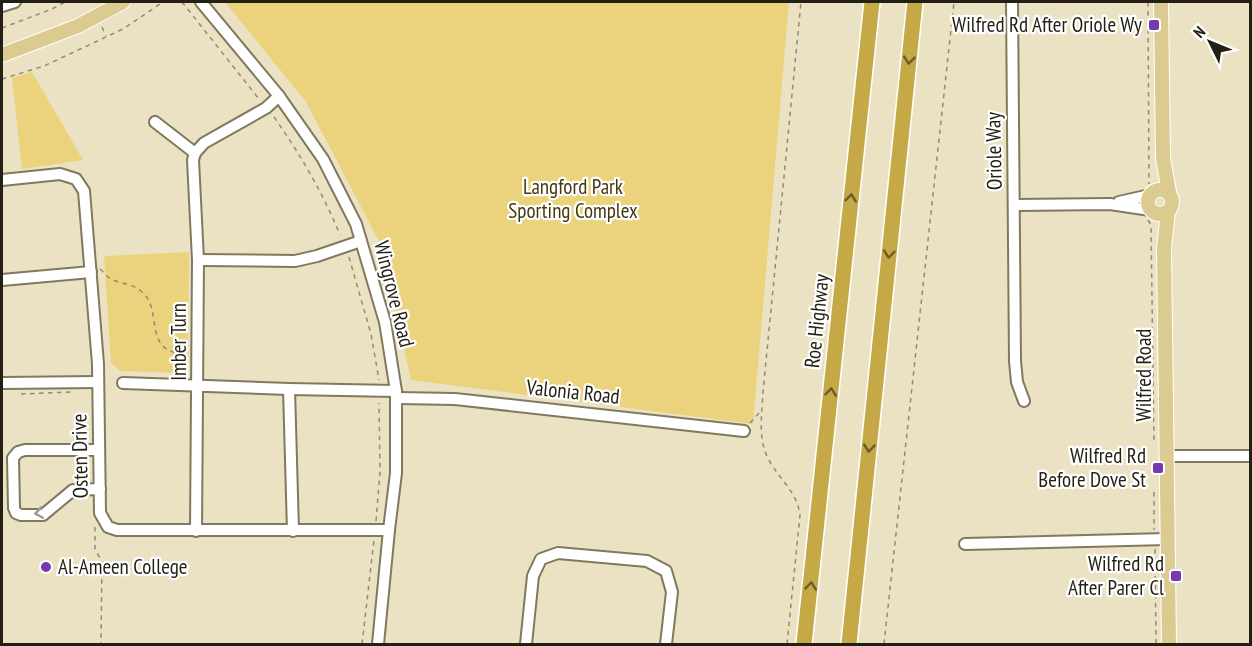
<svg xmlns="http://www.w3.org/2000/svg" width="1252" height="646" font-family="'PT Sans Narrow',sans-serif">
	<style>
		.green { fill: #ebd37d }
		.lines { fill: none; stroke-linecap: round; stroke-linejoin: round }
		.minor-casing { stroke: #81795e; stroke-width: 14 }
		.major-casing { stroke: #fff; stroke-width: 16 }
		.highway-casing { stroke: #fff; stroke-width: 18 }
		.path { stroke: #918a74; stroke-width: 1.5; stroke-dasharray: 4.5 4.5; stroke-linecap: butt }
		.minor { stroke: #fff; stroke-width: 10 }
		.major { stroke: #dccb90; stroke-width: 14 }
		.highway { stroke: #c4a946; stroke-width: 15 }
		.oneway { stroke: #6b5d2a }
		.oneway2 { stroke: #9c9a95 }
		.poi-dot { fill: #7639af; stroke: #fff; stroke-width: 2 }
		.labels { text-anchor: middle; stroke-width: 4.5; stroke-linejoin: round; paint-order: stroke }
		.poi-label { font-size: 21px; fill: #221f13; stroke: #fff; text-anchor: end }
		.street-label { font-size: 21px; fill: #221f13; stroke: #fff }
		.park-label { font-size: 21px; fill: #44390c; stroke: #fff }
	</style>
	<rect width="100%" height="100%" fill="#ebe2c4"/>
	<!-- green -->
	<g class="green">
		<polygon points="225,2 789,2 753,424 411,380 381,245 306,102"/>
		<polygon points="32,72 83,160 22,169 12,78"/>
		<polygon points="189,252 188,365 179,373 120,371 111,363 104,256"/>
	</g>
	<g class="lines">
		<!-- minor casing -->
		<g class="minor-casing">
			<g id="minor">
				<polyline points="201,2 279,96 323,159 356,224 385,322 396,391 396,473 389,530 378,644"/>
				<polyline points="1012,2 1015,361 1017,382 1024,401"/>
				<polyline points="2,6 15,2"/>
				<polyline points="155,122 195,153"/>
				<polyline points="2,180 60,174 76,179 84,191 98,364 100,513 108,527 117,530 389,530"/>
				<polyline points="1119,202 1150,195"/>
				<polyline points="1014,205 1110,204 1150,210"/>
				<polyline points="198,260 295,261 317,256 361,241"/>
				<polyline points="2,280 91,272"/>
				<polyline points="2,383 98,382"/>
				<polyline points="123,383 289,389 396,391"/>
				<polyline points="289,389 293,531"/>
				<polyline points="397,398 455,399 744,431"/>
				<polyline points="99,450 25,450 18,452 13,458 14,508 16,513 21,515 43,515 73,490 100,489"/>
				<polyline points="1166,456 1250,456"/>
				<polyline points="196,531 198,260 193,160 195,153 204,143 266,108 279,96"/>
				<polyline points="965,544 1167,539"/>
				<polyline points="526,644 533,576 541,559 558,553 647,561 666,571 672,592 666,644"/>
			</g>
		</g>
		<!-- major casing -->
		<g class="major-casing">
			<g id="major">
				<polyline points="1161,2 1163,158 1169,192"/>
				<polyline points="2,55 78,26 123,2"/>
				<circle cx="1160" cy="202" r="12"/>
				<polyline points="1168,211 1164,249 1169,644"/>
			</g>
		</g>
		<!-- highway casing -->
		<g class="highway-casing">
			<g id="highway">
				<polyline points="804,644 872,2"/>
				<polyline points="849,644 915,2"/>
			</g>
		</g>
		<!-- path -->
		<g class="path">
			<polyline points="182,2 259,99"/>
			<polyline points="1148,2 1149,184"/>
			<polyline points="102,27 106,36"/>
			<polyline points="2,28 52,9 65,2"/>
			<polyline points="2,79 44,66 123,29 163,2"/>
			<path d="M274,117C300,154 323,193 340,235"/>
			<polyline points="1148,220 1151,225 1154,443"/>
			<polyline points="349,257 371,334 379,380"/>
			<path d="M100,269C103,271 104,274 107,276C116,284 132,283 141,291C165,310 140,352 186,354"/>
			<polyline points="21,394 72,392"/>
			<polyline points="750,423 761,411"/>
			<polyline points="1154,492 1154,530"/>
			<polyline points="376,521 380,472 379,403"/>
			<polyline points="95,527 95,549 102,562 101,644"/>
			<polyline points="1155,549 1156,644"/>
			<polyline points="362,644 374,540"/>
			<path d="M787,644L800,515C797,492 781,481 770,462C757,441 762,415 763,392L801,2"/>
			<polyline points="884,644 954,2"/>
		</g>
		<!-- minor -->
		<use href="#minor" class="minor"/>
		<!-- major -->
		<use href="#major" class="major"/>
		<!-- highway -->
		<use href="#highway" class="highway"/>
	</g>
	<!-- one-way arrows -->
	<defs><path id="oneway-chevron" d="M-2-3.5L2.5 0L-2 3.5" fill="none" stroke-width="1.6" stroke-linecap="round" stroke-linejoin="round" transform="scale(1.5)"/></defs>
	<g class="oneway">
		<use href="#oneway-chevron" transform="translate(909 60) rotate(96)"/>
		<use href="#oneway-chevron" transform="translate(851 198) rotate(-84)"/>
		<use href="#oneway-chevron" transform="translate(889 254) rotate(96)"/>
		<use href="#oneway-chevron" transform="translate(831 392) rotate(-84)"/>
		<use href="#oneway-chevron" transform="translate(869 448) rotate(96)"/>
		<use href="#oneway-chevron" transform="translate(811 586) rotate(-84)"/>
	</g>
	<use class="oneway2" href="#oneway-chevron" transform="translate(39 513) rotate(171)"/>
	<!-- markers -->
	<g class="poi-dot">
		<rect x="1148" y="19" width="12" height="12" rx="3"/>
		<rect x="1152" y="462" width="12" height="12" rx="3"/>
		<circle cx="46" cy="567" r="6"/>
		<rect x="1170" y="570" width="12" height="12" rx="3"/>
	</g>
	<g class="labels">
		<!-- poi labels -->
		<g class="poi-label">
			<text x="1142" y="32">Wilfred Rd After Oriole Wy</text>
			<text x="1146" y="463">Wilfred Rd<tspan x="1146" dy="24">Before Dove St</tspan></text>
			<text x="1164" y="571">Wilfred Rd<tspan x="1164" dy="24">After Parer Cl</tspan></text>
			<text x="58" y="574" text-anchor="start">Al-Ameen College</text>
		</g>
		<!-- street labels -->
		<g class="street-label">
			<text transform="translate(994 151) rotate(-91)" y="7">Oriole Way</text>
			<text transform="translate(394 294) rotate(76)" y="7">Wingrove Road</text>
			<text transform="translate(817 321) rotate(-84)" y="7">Roe Highway</text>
			<text transform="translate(179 342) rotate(-90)" y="7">Imber Turn</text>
			<text transform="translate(1144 375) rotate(-90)" y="7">Wilfred Road</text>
			<text transform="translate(573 392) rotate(6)" y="7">Valonia Road</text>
			<text transform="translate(80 456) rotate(-91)" y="7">Osten Drive</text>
		</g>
		<!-- park labels -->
		<g class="park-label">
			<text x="573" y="194">Langford Park<tspan x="573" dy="24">Sporting Complex</tspan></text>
		</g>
	</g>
	<!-- border -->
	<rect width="1252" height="646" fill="none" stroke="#221f13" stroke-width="6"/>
	<!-- north arrow -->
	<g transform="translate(1210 42) rotate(313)" stroke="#ffffff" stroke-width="4.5" paint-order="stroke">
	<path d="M0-4.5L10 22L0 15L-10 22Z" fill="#221f13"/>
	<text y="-9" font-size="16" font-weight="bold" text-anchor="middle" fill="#221f13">N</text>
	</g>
</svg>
